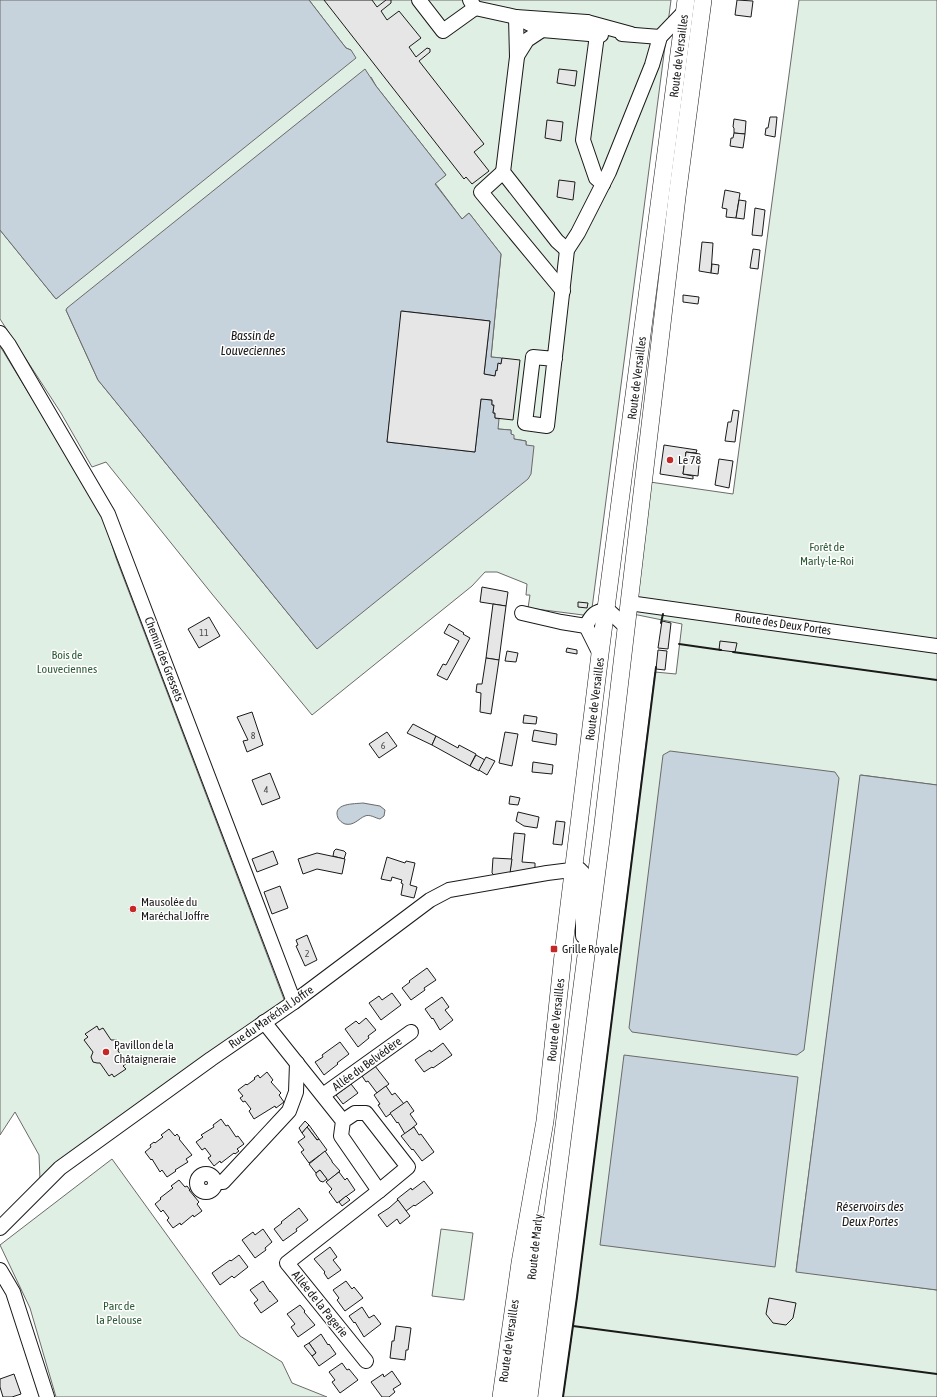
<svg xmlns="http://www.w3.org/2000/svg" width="937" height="1397" font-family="'Asap Condensed',sans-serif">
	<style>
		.green { fill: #e0efe3; stroke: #6a6a6a; fill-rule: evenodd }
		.water { fill: #c6d2dc; stroke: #6a6a6a }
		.building { fill: #e6e6e6; stroke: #1a1a1a }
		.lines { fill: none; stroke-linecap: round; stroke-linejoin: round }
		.minor-casing { stroke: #1a1a1a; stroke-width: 16 }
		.major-casing { stroke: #1a1a1a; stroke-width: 18 }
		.minor { stroke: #fff; stroke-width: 14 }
		.major { stroke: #fff; stroke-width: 17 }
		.wall { stroke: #1a1a1a; stroke-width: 2 }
		.poi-dot { fill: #c62828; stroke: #fff; stroke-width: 1.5 }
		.labels { text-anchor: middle; stroke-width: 3; stroke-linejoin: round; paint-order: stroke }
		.number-label { font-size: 10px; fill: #4d4d4d }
		.street-label { font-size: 12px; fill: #1a1a1a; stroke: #fff }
		.poi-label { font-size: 12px; fill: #1a1a1a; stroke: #fff; text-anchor: start }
		.park-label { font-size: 12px; fill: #2b5a34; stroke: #fff }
		.water-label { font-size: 13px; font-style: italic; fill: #1a1a1a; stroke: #fff }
	</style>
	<rect width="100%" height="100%" fill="#fff"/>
	<!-- green -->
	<g class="green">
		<path d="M309,0H671L591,616L528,608L530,595H526L527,584L497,572H485L472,586L312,715L212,594L106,462L92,467L61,413L0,319V230L56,299L351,50L346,48ZM371,77L376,86L446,175L435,183L462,219L469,213L501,254L491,357L501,358L496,370L484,374L490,321L401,311L387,442L475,452L481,399L492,400V405L494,406L493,413L498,429L511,430V434L514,439L526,441V445L317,649L98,380L66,310Z"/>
		<polygon points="799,0 937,0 937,785 861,775 796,1271 937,1290 937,1397 563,1397 577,1297 655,672 676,674 682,624 628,613 643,481 733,494"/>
		<polygon points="0,346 103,516 116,558 285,1002 40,1180 39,1155 15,1112 0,1135"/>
		<polygon points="112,1159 240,1336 282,1362 292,1383 327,1397 56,1397 30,1308 0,1245"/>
		<polygon points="441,1229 473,1233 464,1300 432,1296"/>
	</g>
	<!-- water -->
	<g class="water">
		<polygon points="0,0 309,0 346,48 351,50 356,58 56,299 0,230"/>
		<polygon points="365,69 376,86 446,175 435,184 462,219 469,213 501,254 491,357 502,358 501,364 498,364 497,371 496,371 495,376 484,374 490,321 402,311 387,442 475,452 481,399 492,400 492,405 494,405 493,413 495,413 495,418 499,419 498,429 511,430 511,434 514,435 514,439 526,441 526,445 534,446 531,474 528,479 317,649 98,380 66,310 67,308"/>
		<polygon points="670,751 835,772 839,778 804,1050 797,1055 632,1032 629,1028 663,755"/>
		<polygon points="860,775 937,785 937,1290 796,1272"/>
		<path d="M363,803L380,806L385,810L384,816L380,819C375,818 370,814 365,816C358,819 354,826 345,824C342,823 339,820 338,818C332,803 354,804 363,803Z"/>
		<polygon points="624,1055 798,1077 775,1267 600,1245"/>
	</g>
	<!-- building -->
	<g class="building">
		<polygon points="324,0 372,0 377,7 386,0 391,0 391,3 381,11 387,20 399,11 421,38 409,47 416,57 427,48 430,49 430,52 419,61 484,144 474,152 489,171 472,184 466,177 464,179"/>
		<polygon points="737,0 753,1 751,17 735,15"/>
		<polygon points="559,69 577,71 575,86 557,83"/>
		<polygon points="770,117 777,117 775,137 765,135 766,128 768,128"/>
		<polygon points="734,119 746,121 745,134 734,133 734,128 733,127"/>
		<polygon points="547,120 563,122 561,141 545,138"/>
		<polygon points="734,133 745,134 743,148 730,146 731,138 733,138"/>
		<polygon points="559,180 575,182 573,200 557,197"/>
		<polygon points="725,190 740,193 736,218 726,217 727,209 722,208"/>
		<polygon points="739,200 746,201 744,219 736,218"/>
		<polygon points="755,208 765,210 762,236 752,235"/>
		<polygon points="702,242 713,243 711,273 699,271"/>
		<polygon points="753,249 760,250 758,269 750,268"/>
		<polygon points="712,264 719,265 718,274 711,273"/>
		<polygon points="683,295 699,297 698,304 683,302"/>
		<polygon points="401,311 490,321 484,374 495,376 496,370 497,371 498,363 501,364 502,358 520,360 513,420 495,418 495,413 493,413 494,405 492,405 492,400 481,399 475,452 387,442"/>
		<polygon points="733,410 739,411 735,442 725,441 728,422 731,422"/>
		<polygon points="664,445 697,450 696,453 686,452 683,474 693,476 693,479 660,474"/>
		<polygon points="686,452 700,454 698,476 683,474"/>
		<polygon points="719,459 733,461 729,488 715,485"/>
		<polygon points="482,587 508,592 506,606 480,602"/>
		<polygon points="578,602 588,603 587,608 578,607"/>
		<polygon points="493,604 506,606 499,660 486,658"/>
		<polygon points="209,617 220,636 199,648 188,629"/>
		<polygon points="662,621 671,623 668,649 658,648"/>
		<polygon points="449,624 464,633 463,634 470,638 447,680 437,675 443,664 446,665 459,641 444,633"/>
		<polygon points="720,641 737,643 735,652 719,650"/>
		<polygon points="567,648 577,650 577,654 566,652"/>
		<polygon points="658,650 667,651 665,670 656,669"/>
		<polygon points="507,651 518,653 516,662 505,661"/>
		<polygon points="486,658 499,660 491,714 480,712 481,693 476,692 477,684 482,684"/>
		<polygon points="252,712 263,745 247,752 243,741 248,740 237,717"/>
		<polygon points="524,715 537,717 536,724 523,723"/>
		<polygon points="413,724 436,736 432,745 407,733"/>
		<polygon points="534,730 557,734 556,745 532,741"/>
		<polygon points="387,732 397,746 379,758 369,744"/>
		<polygon points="505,732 518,734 512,766 499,763"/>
		<polygon points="436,736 458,748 459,745 476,754 470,766 432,745"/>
		<polygon points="476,755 485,760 479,771 470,766"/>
		<polygon points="486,757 495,761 487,775 479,770"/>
		<polygon points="533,762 553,765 552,774 532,772"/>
		<polygon points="270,773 280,798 262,805 252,780"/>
		<polygon points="510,796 520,798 518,805 509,804"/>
		<polygon points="518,812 539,817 537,828 524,826 516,821"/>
		<polygon points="556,821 565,822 562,845 553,844"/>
		<polygon points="514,833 525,834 522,862 535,863 535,868 510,873"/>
		<polygon points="336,849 344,851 346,853 344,859 333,856 334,851"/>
		<polygon points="273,851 278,864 257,872 252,859"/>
		<polygon points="317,853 345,859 342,874 317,869 303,874 298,859"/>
		<polygon points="387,857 405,863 406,861 415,863 410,885 417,887 414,898 401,895 403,884 401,883 402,880 392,877 391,881 381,879"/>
		<polygon points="493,858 512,859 510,873 494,875 492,873"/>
		<polygon points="280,886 288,908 272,914 264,892"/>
		<circle cx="133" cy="909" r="4"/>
		<polygon points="307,935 317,960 305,966 296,946 298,945 296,940"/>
		<polygon points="427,968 436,980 424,988 425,990 411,1000 402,988 410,982 409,981"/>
		<polygon points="392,993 401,1005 381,1020 369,1003 379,996 382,1000"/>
		<polygon points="442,997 449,1007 445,1010 453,1020 440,1030 433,1018 432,1019 425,1009"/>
		<polygon points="366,1018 376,1030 368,1036 369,1038 358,1047 345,1029 356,1021 359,1024"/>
		<polygon points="97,1026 99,1030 103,1028 111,1040 117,1040 120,1044 118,1051 127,1063 123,1066 126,1069 114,1077 112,1074 109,1076 100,1063 97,1063 93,1062 91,1057 93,1052 84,1040 88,1037 85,1034"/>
		<polygon points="340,1042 349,1054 337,1063 338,1064 324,1075 315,1062 323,1057 322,1055"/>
		<polygon points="443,1043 452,1055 433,1068 432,1067 424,1072 415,1060 430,1050 431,1052"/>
		<polygon points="375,1066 389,1084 377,1093 368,1081 366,1082 362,1076"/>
		<polygon points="267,1072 273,1080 271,1082 281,1093 279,1095 284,1102 276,1108 275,1106 254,1119 249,1111 251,1109 245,1101 243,1102 240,1098 243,1096 238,1090 246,1084 247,1085 255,1079 254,1078 258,1075 260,1078"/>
		<polygon points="351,1084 358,1093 343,1104 336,1095"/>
		<polygon points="386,1086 392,1095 395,1093 404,1104 386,1117 378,1105 380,1104 374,1095"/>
		<polygon points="407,1101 414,1111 410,1114 417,1124 405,1134 398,1122 397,1123 390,1113"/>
		<polygon points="221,1119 226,1126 228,1125 236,1137 238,1136 244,1144 237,1149 239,1151 235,1154 234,1153 221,1163 220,1161 214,1166 208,1158 211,1156 205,1148 202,1150 196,1142 203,1137 201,1135 214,1127 213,1125"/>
		<polygon points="305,1121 309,1125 302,1133 299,1128"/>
		<polygon points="309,1125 319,1139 317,1140 307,1127"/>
		<polygon points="307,1127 317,1140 319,1139 327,1150 309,1163 301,1152 304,1150 298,1142 305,1137 302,1133"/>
		<polygon points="414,1127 419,1135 421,1134 434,1152 422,1161 413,1149 412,1150 401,1136"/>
		<polygon points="169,1129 175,1136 177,1134 180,1138 179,1139 192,1155 186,1159 188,1162 175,1170 176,1171 167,1177 162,1170 160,1172 152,1159 151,1160 145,1152 151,1147 150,1145 154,1142 155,1143 163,1137 161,1135"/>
		<polygon points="325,1151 332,1161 332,1162 340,1171 328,1181 320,1170 316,1173 309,1164"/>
		<polygon points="320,1170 327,1179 323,1182 320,1181 316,1175 316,1173"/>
		<polygon points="339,1172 345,1180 347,1178 355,1190 337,1203 329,1192 332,1189 326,1182"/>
		<polygon points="179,1180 185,1187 187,1186 190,1190 189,1190 199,1202 197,1204 202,1211 194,1217 193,1215 181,1225 180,1223 173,1228 167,1220 169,1218 163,1210 161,1212 155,1204 161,1199 160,1198 173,1188 171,1186"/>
		<polygon points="424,1181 433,1193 415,1206 414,1205 406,1211 397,1199 411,1188 412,1190"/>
		<polygon points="346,1196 350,1200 342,1206 339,1202"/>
		<polygon points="398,1200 410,1216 400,1224 397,1219 387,1227 378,1215 389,1208"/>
		<polygon points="299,1208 308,1220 296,1229 297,1231 283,1241 274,1229 282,1223 281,1222"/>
		<polygon points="263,1229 272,1242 265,1248 266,1250 255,1258 242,1240 253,1232 255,1235"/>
		<polygon points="330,1247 337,1257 333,1260 341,1270 328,1279 324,1273 325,1272 314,1259"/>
		<polygon points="239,1255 248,1267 234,1278 232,1276 220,1285 212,1273 230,1260 231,1261"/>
		<polygon points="263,1281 270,1292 270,1291 278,1301 261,1313 254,1303 258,1300 250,1290"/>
		<polygon points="346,1281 352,1289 354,1287 363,1298 345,1311 337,1300 339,1298 333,1290"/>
		<polygon points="769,1298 796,1303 793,1318 786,1325 773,1323 766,1314"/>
		<polygon points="300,1305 305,1311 304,1312 315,1325 298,1337 291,1327 295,1324 287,1314"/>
		<polygon points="362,1307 369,1318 374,1315 381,1324 364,1337 355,1322 354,1323 349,1316"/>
		<polygon points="396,1326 411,1328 408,1350 406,1350 405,1360 390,1358 392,1341 394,1341"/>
		<polygon points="321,1334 328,1345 329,1344 336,1354 319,1366 312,1356 316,1353 309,1343"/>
		<polygon points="309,1343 316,1353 312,1356 304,1346"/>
		<polygon points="342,1363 347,1370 349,1369 358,1380 340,1393 332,1382 335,1380 329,1372"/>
		<polygon points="392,1371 401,1384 393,1389 395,1392 389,1397 382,1397 371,1382 383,1374 384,1377"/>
		<polygon points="14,1374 21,1394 12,1397 3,1397 0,1387 0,1379"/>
	</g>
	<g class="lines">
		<!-- minor casing -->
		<g class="minor-casing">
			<g id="minor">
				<polyline points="419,0 443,31 475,8"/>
				<polyline points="470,0 475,8 516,17 587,22 631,34"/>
				<polyline points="516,17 517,57 503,172 557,241 567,250"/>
				<polyline points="522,20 542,30 601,35"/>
				<polyline points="587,22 597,35 583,140 596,178 603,184"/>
				<polyline points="622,34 660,37"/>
				<polyline points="517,56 527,40 542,30"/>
				<polyline points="503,172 481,192 563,291"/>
				<polyline points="0,333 9,345 108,514 294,1002"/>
				<polyline points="555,359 533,357 525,423 547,426 567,250 578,233 609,172 652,65 660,37 685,11"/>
				<polyline points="629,603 937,646"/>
				<polyline points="522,613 561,622 586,626"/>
				<path d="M586,626C592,614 595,612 607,609L626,627"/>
				<polyline points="586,626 600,654"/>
				<polyline points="264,1022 343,1121 341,1136 379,1191 408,1167 366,1113 355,1113 343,1121"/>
				<polyline points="323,1095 411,1032"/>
				<circle cx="206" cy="1183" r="9"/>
				<polyline points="215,1182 223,1182 289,1111 296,1092 297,1063"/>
				<polyline points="0,1228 60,1168 211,1059 294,1002 430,900 449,890 547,873 579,869 583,873 583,936"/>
				<polyline points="0,1270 13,1292 47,1397"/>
				<polyline points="366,1361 287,1263 379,1191"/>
			</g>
		</g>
		<!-- major casing -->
		<g class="major-casing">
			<g id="major">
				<polyline points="501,1397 520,1263 545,1121 564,946 600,654 686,0"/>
				<polyline points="517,1397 538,1223"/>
				<polyline points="529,1397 603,824 677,197 703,0"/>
			</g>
		</g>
		<!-- minor -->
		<use href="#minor" class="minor"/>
		<!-- major -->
		<use href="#major" class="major"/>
		<!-- wall -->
		<g class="wall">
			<polyline points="661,623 663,614"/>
			<polyline points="679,644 721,650"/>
			<polyline points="733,652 937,680"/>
			<polyline points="573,1326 937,1374"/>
			<polyline points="563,1397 577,1297 656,667"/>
		</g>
	</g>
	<!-- markers -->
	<g class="poi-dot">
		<circle cx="670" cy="460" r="4"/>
		<circle cx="133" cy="909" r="4"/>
		<rect x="550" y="945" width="8" height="8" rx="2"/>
		<circle cx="106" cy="1052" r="4"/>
	</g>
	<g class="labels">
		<!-- number labels -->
		<g class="number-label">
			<text x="204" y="636">11</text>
			<text x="253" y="739">8</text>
			<text x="383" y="749">6</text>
			<text x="266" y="793">4</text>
			<text x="307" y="957">2</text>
		</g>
		<!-- street labels -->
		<g class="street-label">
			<text transform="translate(679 56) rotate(-83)" y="4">Route de Versailles</text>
			<text transform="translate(637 378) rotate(-83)" y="4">Route de Versailles</text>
			<text transform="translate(783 624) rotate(8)" y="4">Route des Deux Portes</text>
			<text transform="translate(164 659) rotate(69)" y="4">Chemin des Gressets</text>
			<text transform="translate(595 699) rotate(-83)" y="4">Route de Versailles</text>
			<text transform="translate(271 1017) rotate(-35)" y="4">Rue du Maréchal Joffre</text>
			<text transform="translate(556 1020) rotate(-84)" y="4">Route de Versailles</text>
			<text transform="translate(367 1064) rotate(-36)" y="4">Allée du Belvédère</text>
			<text transform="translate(535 1247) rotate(-84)" y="4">Route de Marly</text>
			<text transform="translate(320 1304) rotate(51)" y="4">Allée de la Pagerie</text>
			<text transform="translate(509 1341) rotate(-82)" y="4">Route de Versailles</text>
		</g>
		<!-- poi labels -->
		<g class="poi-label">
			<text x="678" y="464">Le 78</text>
			<text x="141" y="906">Mausolée du<tspan x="141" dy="14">Maréchal Joffre</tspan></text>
			<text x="562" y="953">Grille Royale</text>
			<text x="114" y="1049">Pavillon de la<tspan x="114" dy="14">Châtaigneraie</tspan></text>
		</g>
		<!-- park labels -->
		<g class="park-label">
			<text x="827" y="551">Forêt de<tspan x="827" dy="14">Marly-le-Roi</tspan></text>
			<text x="67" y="659">Bois de<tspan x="67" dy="14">Louveciennes</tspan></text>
			<text x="119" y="1310">Parc de<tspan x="119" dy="14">la Pelouse</tspan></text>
		</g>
		<!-- water labels -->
		<g class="water-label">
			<text x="253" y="340">Bassin de<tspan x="253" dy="15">Louveciennes</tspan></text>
			<text x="870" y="1211">Réservoirs des<tspan x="870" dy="15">Deux Portes</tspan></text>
		</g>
	</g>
</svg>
